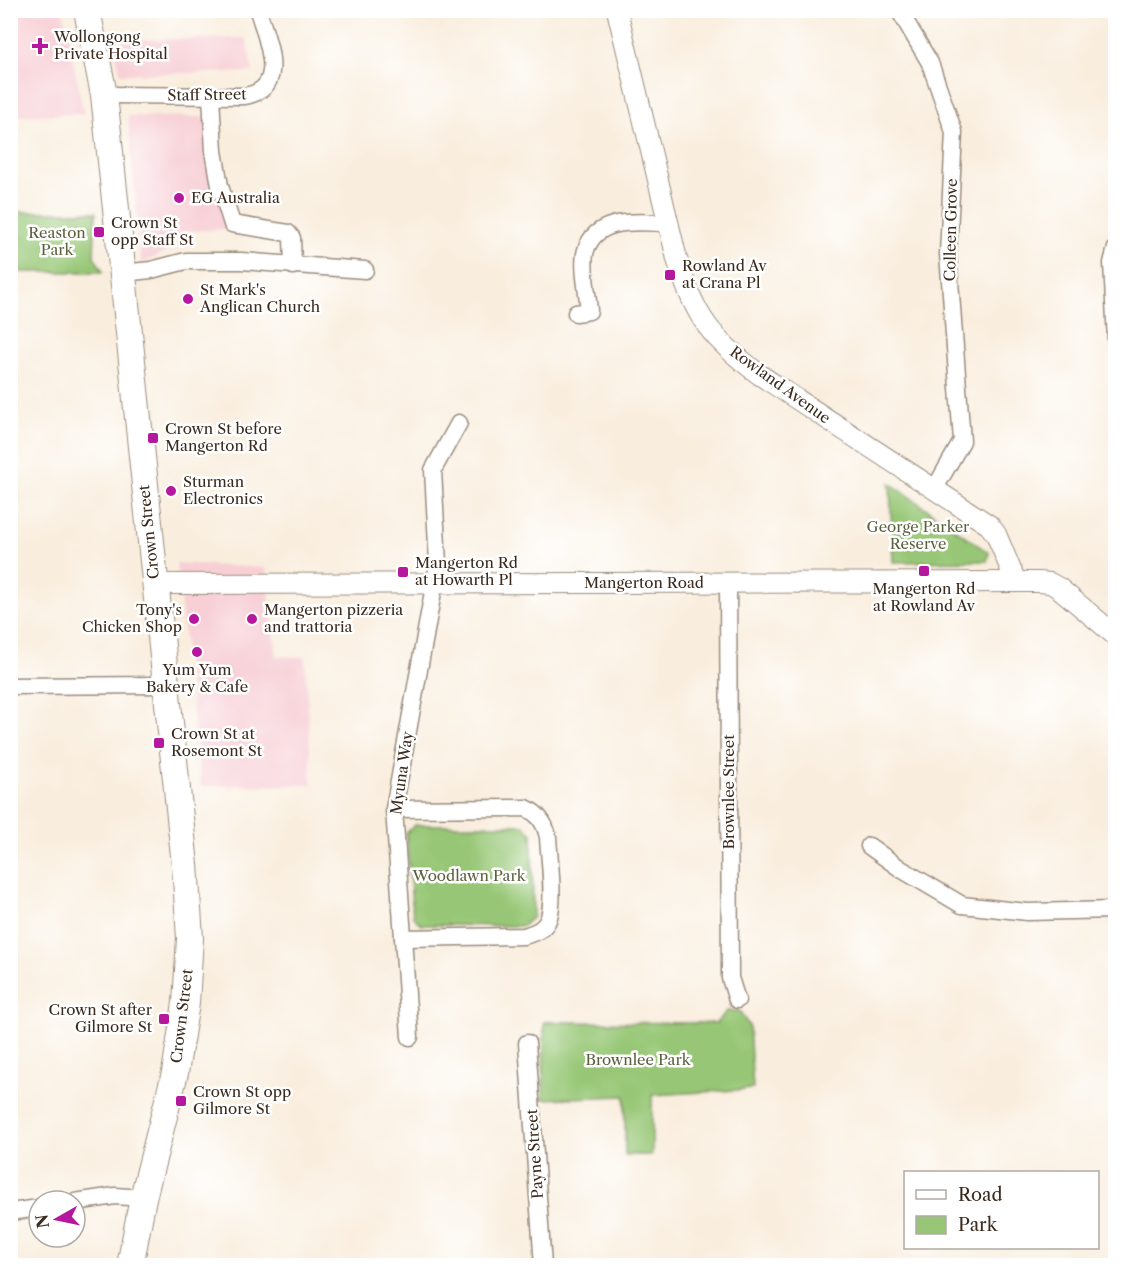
<svg xmlns="http://www.w3.org/2000/svg" width="1126" height="1276" font-family="'Libre Caslon Text',serif">
	<style>
		.built { fill: #f7cfd5 }
		.green { fill: #97c776; stroke: #69784a; stroke-width: 1.5 }
		.lines { fill: none; stroke-linecap: round; stroke-linejoin: round }
		.minor-casing { stroke: #9a8c7e; stroke-width: 19 }
		.tertiary-casing { stroke: #9a8c7e; stroke-width: 22 }
		.primary-casing { stroke: #9a8c7e; stroke-width: 28 }
		.minor { stroke: #fff; stroke-width: 16 }
		.tertiary { stroke: #fff; stroke-width: 20 }
		.primary { stroke: #fff; stroke-width: 26 }
		.poi-dot { fill: #b5179e; stroke: #fff; stroke-width: 2 }
		.labels { text-anchor: middle; stroke-width: 5; stroke-linejoin: round; paint-order: stroke }
		.poi-label { font-size: 15px; fill: #3b2a1e; stroke: #fff; text-anchor: start }
		.street-label { font-size: 15px; fill: #3b2a1e; stroke: #fff }
		.park-label { font-size: 15px; fill: #5b613d; stroke: #fff }
	</style>
	<rect width="100%" height="100%" fill="#fff"/>
	<filter id="ink" filterUnits="userSpaceOnUse"><feTurbulence type="fractalNoise" baseFrequency=".0167" numOctaves="2"/><feDisplacementMap in="SourceGraphic" scale="12" xChannelSelector="R" yChannelSelector="G"/><feConvolveMatrix kernelMatrix="1 2 1 2 8 2 1 2 1" color-interpolation-filters="sRGB"/></filter>
	<filter id="wash" filterUnits="userSpaceOnUse"><feTurbulence type="fractalNoise" baseFrequency=".008" numOctaves="4" result="noise"/><feDisplacementMap in="SourceGraphic" scale="24" xChannelSelector="R" yChannelSelector="G"/><feGaussianBlur stdDeviation="1.35" result="paint"/><feColorMatrix in="noise" values="0 0 0 0 0 0 0 0 0 0 0 0 0 0 0 0 0 1.4 0 .05"/><feComposite in="paint" operator="in"/></filter>
	<g filter="url(#wash)">
		<rect width="100%" height="100%" fill="#f9eede"/>
		<!-- built -->
		<g class="built">
			<polygon points="10,11 63,11 84,114 11,116"/>
			<polygon points="246,38 253,72 121,74 112,40"/>
			<polygon points="128,116 215,117 228,229 179,232 165,252 141,264"/>
			<polygon points="176,563 266,568 277,657 305,657 312,785 201,786"/>
		</g>
		<!-- green -->
		<g class="green">
			<polygon points="11,212 96,212 94,256 103,272 15,272 11,237"/>
			<polygon points="890,483 989,553 987,561 893,562"/>
			<polygon points="415,825 524,825 532,834 533,917 523,926 422,925 413,917 406,833"/>
			<polygon points="727,1011 739,1011 749,1026 753,1089 652,1095 652,1155 625,1155 625,1096 543,1099 544,1022 716,1023"/>
		</g>
	</g>
	<g filter="url(#ink)">
		<g class="lines">
			<!-- minor casing -->
			<g class="minor-casing">
				<g id="minor">
					<polyline points="899,10 930,63 954,132 948,254 962,441 934,490"/>
					<path d="M104,95L244,96C290,89 266,39 258,10"/>
					<polyline points="211,96 214,151 220,186 232,224 288,233 292,238 293,266"/>
					<polyline points="1116,248 1112,263 1116,340"/>
					<polyline points="122,273 151,270 186,261 241,261 365,270"/>
					<path d="M576,313L589,311C588,295 581,264 586,250C597,215 641,223 669,223"/>
					<polyline points="728,583 730,978 737,1000"/>
					<polyline points="10,686 165,685"/>
					<path d="M394,809L526,808C539,814 545,823 548,837C549,857 556,906 547,922C542,931 533,933 524,936L403,938"/>
					<polyline points="869,846 901,869 962,905 1027,912 1116,910"/>
					<polyline points="410,1037 394,809 438,564 433,470 459,423"/>
					<polyline points="527,1043 543,1266"/>
					<polyline points="75,1202 115,1196 143,1198"/>
					<polyline points="10,1212 39,1208"/>
				</g>
			</g>
			<!-- tertiary casing -->
			<g class="tertiary-casing">
				<g id="tertiary">
					<path d="M617,10L677,259C695,318 711,338 760,375L989,525L996,534L1016,582"/>
					<polyline points="154,584 1039,582 1050,583 1059,588 1116,636"/>
				</g>
			</g>
			<!-- primary casing -->
			<g class="primary-casing">
				<polyline id="primary" points="87,10 104,95 185,865 190,938 186,1003 175,1073 143,1198 130,1266"/>
			</g>
			<!-- minor -->
			<use href="#minor" class="minor"/>
			<!-- tertiary -->
			<use href="#tertiary" class="tertiary"/>
			<!-- primary -->
			<use href="#primary" class="primary"/>
		</g>
	</g>
	<!-- markers -->
	<g class="poi-dot">
		<path d="M37 37h6v6h6v6h-6v6h-6v-6h-6v-6h6z"/>
		<circle cx="179" cy="198" r="6"/>
		<rect x="93" y="226" width="12" height="12" rx="3"/>
		<rect x="664" y="269" width="12" height="12" rx="3"/>
		<circle cx="188" cy="299" r="6"/>
		<rect x="147" y="432" width="12" height="12" rx="3"/>
		<circle cx="171" cy="491" r="6"/>
		<rect x="918" y="565" width="12" height="12" rx="3"/>
		<rect x="397" y="566" width="12" height="12" rx="3"/>
		<circle cx="194" cy="619" r="6"/>
		<circle cx="252" cy="619" r="6"/>
		<circle cx="197" cy="652" r="6"/>
		<rect x="153" y="737" width="12" height="12" rx="3"/>
		<rect x="158" y="1013" width="12" height="12" rx="3"/>
		<rect x="175" y="1095" width="12" height="12" rx="3"/>
	</g>
	<g class="labels">
		<!-- poi labels -->
		<g class="poi-label">
			<text x="54" y="42">Wollongong<tspan x="54" dy="17">Private Hospital</tspan></text>
			<text x="191" y="203">EG Australia</text>
			<text x="111" y="228">Crown St<tspan x="111" dy="17">opp Staff St</tspan></text>
			<text x="682" y="271">Rowland Av<tspan x="682" dy="17">at Crana Pl</tspan></text>
			<text x="200" y="295">St Mark's<tspan x="200" dy="17">Anglican Church</tspan></text>
			<text x="165" y="434">Crown St before<tspan x="165" dy="17">Mangerton Rd</tspan></text>
			<text x="183" y="487">Sturman<tspan x="183" dy="17">Electronics</tspan></text>
			<text x="415" y="568">Mangerton Rd<tspan x="415" dy="17">at Howarth Pl</tspan></text>
			<text x="924" y="594" text-anchor="middle">Mangerton Rd<tspan x="924" dy="17">at Rowland Av</tspan></text>
			<text x="182" y="615" text-anchor="end">Tony's<tspan x="182" dy="17">Chicken Shop</tspan></text>
			<text x="264" y="615">Mangerton pizzeria<tspan x="264" dy="17">and trattoria</tspan></text>
			<text x="197" y="675" text-anchor="middle">Yum Yum<tspan x="197" dy="17">Bakery &amp; Cafe</tspan></text>
			<text x="171" y="739">Crown St at<tspan x="171" dy="17">Rosemont St</tspan></text>
			<text x="152" y="1015" text-anchor="end">Crown St after<tspan x="152" dy="17">Gilmore St</tspan></text>
			<text x="193" y="1097">Crown St opp<tspan x="193" dy="17">Gilmore St</tspan></text>
		</g>
		<!-- street labels -->
		<g class="street-label">
			<text transform="translate(207 95) rotate(-1)" y="5">Staff Street</text>
			<text transform="translate(951 230) rotate(-89)" y="5">Colleen Grove</text>
			<text transform="translate(780 385) rotate(36)" y="5">Rowland Avenue</text>
			<text transform="translate(149 532) rotate(-96)" y="5">Crown Street</text>
			<text x="644" y="588">Mangerton Road</text>
			<text transform="translate(402 773) rotate(-82)" y="5">Myuna Way</text>
			<text transform="translate(729 792) rotate(-90)" y="5">Brownlee Street</text>
			<text transform="translate(182 1016) rotate(-83)" y="5">Crown Street</text>
			<text transform="translate(535 1154) rotate(-94)" y="5">Payne Street</text>
		</g>
		<!-- park labels -->
		<g class="park-label">
			<text x="57" y="238">Reaston<tspan x="57" dy="17">Park</tspan></text>
			<text x="918" y="532">George Parker<tspan x="918" dy="17">Reserve</tspan></text>
			<text x="469" y="881">Woodlawn Park</text>
			<text x="638" y="1065">Brownlee Park</text>
		</g>
	</g>
	<!-- margin -->
	<rect width="1126" height="1276" fill="none" stroke="#fff" stroke-width="36"/>
	<!-- legend -->
	<rect x="904" y="1171" width="195" height="78" fill="#ffffff" stroke="#b1aaa5" stroke-width="1.5"/>
	<rect x="916" y="1190" width="30" height="9" fill="#ffffff" stroke="#b1aaa5" stroke-width="1.5"/>
	<text x="958" y="1201" font-size="18" fill="#3b2a1e">Road</text>
	<rect x="916" y="1216" width="30" height="18" fill="#97c776" stroke="#b1aaa5" stroke-width="1.5"/>
	<text x="958" y="1231" font-size="18" fill="#3b2a1e">Park</text>
	<!-- north arrow -->
	<g transform="translate(57 1219) rotate(261)"><circle r="28" fill="#ffffff" stroke="#b1aaa5" stroke-width="1.5"/>
	<path d="M0-4.5L10 22L0 15L-10 22Z" fill="#b5179e"/>
	<text y="-9" font-size="16" font-weight="bold" text-anchor="middle" fill="#3b2a1e">N</text>
	</g>
</svg>
